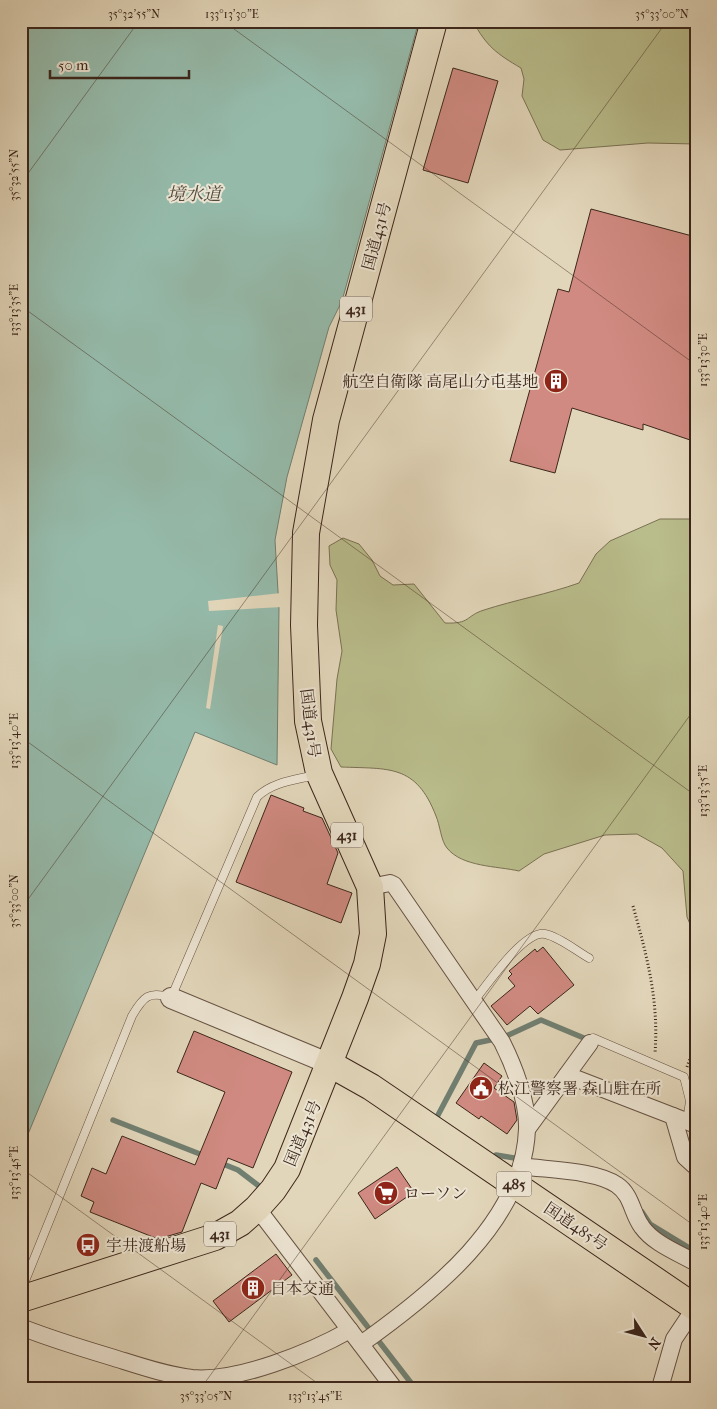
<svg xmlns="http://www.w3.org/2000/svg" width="717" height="1409" font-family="'IM FELL French Canon','Noto Serif JP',serif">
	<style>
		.green { fill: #b9bc8b; stroke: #7a7153 }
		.water { fill: #95baaa; stroke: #717f71 }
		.pier { fill: #e2d6ba }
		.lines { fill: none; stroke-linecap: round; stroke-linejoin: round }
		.stream { stroke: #717f71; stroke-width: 5.5 }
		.building { fill: #d08a81; stroke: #3c261b }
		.service-casing { stroke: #665243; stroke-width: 9 }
		.minor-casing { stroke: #665243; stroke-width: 18 }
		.tertiary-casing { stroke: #665243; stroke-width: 22 }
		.trunk-casing { stroke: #3c261b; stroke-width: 28 }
		.path { stroke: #3c261b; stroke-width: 3; stroke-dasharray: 1 2.5; stroke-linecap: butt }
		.service { stroke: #ece4d2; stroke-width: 8 }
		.minor { stroke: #ece4d2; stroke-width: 16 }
		.tertiary { stroke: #ece4d2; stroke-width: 20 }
		.trunk { stroke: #e2d6ba; stroke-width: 26 }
		.ticks { fill: none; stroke: #3c261b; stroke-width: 1; stroke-opacity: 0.45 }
		.labels { text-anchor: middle; stroke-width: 4; stroke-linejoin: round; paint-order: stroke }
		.shield { fill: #ece4d2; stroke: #715f52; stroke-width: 1 }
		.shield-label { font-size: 15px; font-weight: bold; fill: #3c261b }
		.street-label { font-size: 16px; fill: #3c261b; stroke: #ece4d2 }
		.poi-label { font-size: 16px; fill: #3c261b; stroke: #ece4d2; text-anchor: start }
		.water-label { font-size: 18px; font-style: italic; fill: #524b3f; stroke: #ece4d2 }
		.neatline { fill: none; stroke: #3c261b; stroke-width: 2 }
		.ticks-label { font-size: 12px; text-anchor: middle; fill: #3c261b }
	</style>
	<rect width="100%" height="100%" fill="#e2d6ba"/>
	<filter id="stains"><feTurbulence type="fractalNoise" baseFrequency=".004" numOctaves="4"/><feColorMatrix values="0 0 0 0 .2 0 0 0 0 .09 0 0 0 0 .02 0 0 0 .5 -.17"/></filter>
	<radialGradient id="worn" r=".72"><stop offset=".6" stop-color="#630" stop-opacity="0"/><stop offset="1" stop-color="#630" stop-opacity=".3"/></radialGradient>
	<!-- green -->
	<g class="green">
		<path d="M473,21H696V144L648,143L560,150L543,140L522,96L524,79L521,68C497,54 486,46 473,21Z"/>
		<path d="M660,519H696V938L687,917L683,871L662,848L637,834L605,835L544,854L519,871C497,866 462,867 447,848C441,841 440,825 436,816C416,764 389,769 341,767L331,749L337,679L342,651L336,610L337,580L330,565L329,546L343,538L359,544L372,560L380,576L393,585L414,584L445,623C471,624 465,616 484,610C515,600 548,594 579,583L596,554L610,541Z"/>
	</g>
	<!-- water -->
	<polygon class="water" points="21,21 417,21 418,24 342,301 329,327 287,477 275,540 279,608 277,765 195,732 21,1151"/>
	<!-- pier -->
	<g class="pier">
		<polygon points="281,593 282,607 209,611 208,601"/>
		<polygon points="218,625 223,626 210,709 206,708"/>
	</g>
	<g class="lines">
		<!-- stream -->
		<g class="stream">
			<polyline points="504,1037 541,1020 591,1041"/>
			<polyline points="437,1117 476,1043 495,1039"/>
			<polyline points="113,1120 205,1156"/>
			<polyline points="496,1155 521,1159"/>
			<polyline points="218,1162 238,1170 259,1186"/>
			<polyline points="642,1212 650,1224 696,1252"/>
			<polyline points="316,1260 415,1388"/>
		</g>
	</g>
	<!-- building -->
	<g class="building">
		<polygon points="453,68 498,81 468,183 423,170"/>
		<polygon points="591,209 696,237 696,442 643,424 643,430 572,408 555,473 510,461 558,289 569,292"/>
		<polygon points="271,795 304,808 303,811 322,818 338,853 327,884 352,893 341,923 236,882"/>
		<polygon points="543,947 574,985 538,1014 530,1006 507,1025 491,1006 515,986 508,978 512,974 509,971 535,949 537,952"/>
		<polygon points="194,1031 292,1072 253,1168 228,1158 216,1189 201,1183 182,1232 158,1239 90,1212 94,1202 81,1196 92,1168 106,1174 122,1136 195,1165 225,1092 177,1072"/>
		<polygon points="484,1063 502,1076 494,1088 514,1102 517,1120 507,1134 481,1116 479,1119 456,1103"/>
		<polygon points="397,1167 414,1192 375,1219 358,1193"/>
		<polygon points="276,1254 292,1275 229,1322 213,1301"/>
	</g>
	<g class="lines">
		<!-- service casing -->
		<g class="service-casing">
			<g id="service">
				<path d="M474,1001C487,985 524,930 545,934C560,937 576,951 589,958"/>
				<polyline points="593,1038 684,1077 690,1101 687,1121"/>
				<path d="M21,1291L132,1016C143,997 149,990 171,998L257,797C272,782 295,780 315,775"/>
			</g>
		</g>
		<!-- minor casing -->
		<g class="minor-casing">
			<g id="minor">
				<polyline points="567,1075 691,1123"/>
				<polyline points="673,1116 685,1157 696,1167"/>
				<polyline points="528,1128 590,1043"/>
				<path d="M521,1166C547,1170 596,1170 617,1185C632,1195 632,1214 642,1227C654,1244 679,1253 696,1263"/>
				<polyline points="257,1208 394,1388"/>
				<path d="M21,1327C51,1339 81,1348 111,1357C137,1365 165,1375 192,1378C238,1382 311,1352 350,1330"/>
				<path d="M361,1344C430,1295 524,1222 527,1129C528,1102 514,1066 502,1042L394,885L390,883L370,887"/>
				<polyline points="660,1388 674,1339 688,1318"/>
			</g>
		</g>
		<!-- tertiary casing -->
		<g class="tertiary-casing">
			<polyline id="tertiary" points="171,998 330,1064"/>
		</g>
		<!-- trunk casing -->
		<g class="trunk-casing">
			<g id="trunk">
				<polyline points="330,1064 371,1087 696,1308"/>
				<polyline points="21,1299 215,1237 240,1223 257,1208 273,1190 287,1169 355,998 367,964 373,934 370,887 319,773 308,721 304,625 306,533 326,420 434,21"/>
			</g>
		</g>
		<!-- path -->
		<g class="path">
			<path d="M633,906C647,956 659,1001 655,1053"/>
			<polyline points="687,1067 691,1056 696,1054"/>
		</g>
		<!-- service -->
		<use href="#service" class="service"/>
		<!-- minor -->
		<use href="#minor" class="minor"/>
		<!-- tertiary -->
		<use href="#tertiary" class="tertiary"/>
		<!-- trunk -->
		<use href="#trunk" class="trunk"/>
	</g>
	<!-- ticks -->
	<path class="ticks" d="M223,21L696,365M21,183L139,21M21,306L696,796M21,737L696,1227M21,909L667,21M21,1168L324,1388M201,1388L696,707"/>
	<!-- icons -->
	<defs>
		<g id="building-disc" transform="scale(1.25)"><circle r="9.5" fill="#8f2418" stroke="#ece4d2"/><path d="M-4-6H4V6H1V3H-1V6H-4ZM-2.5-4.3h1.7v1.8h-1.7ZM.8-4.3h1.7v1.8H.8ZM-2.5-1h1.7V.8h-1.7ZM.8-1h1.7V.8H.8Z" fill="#fff"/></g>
		<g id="civic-disc" transform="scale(1.25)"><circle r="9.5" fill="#8f2418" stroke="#ece4d2"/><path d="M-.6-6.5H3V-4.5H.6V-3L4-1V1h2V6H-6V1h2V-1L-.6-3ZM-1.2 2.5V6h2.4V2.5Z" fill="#fff"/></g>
		<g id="supermarket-disc" transform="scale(1.25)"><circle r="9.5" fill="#8f2418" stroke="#ece4d2"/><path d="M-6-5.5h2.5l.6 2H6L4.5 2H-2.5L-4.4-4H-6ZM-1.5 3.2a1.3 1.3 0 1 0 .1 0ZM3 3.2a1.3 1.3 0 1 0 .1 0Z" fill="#fff"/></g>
		<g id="bus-disc" transform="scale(1.25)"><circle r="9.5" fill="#8f2418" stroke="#ece4d2"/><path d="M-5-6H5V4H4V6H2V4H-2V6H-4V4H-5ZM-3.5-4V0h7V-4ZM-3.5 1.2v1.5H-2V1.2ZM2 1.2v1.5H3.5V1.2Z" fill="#fff"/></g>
	</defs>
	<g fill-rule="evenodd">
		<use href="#building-disc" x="556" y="381"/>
		<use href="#civic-disc" x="481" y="1088"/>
		<use href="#supermarket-disc" x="386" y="1193"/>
		<use href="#bus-disc" x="88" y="1245"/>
		<use href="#building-disc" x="253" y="1288"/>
	</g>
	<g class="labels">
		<!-- shield labels -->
		<g class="shield">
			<rect x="340" y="296.5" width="32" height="25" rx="4"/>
			<rect x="331" y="822.5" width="32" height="25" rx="4"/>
			<rect x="496.5" y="1171.5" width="35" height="25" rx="4"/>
			<rect x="204" y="1221.5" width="32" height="25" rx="4"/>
		</g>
		<g class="shield-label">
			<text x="356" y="314">431</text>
			<text x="347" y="840">431</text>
			<text x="514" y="1189">485</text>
			<text x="220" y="1239">431</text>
		</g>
		<!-- street labels -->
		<g class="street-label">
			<text transform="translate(376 236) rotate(-75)" y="6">国道431号</text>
			<text transform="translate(311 723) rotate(83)" y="6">国道431号</text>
			<text transform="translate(302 1133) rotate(-67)" y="6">国道431号</text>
			<text transform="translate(576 1226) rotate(34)" y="6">国道485号</text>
		</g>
		<!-- poi labels -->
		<g class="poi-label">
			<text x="538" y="387" text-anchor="end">航空自衛隊 高尾山分屯基地</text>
			<text x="498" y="1094">松江警察署 森山駐在所</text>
			<text x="404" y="1199">ローソン</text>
			<text x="106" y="1251">宇井渡船場</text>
			<text x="270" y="1294">日本交通</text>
		</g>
		<!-- water labels -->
		<g class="water-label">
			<text x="194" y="200">境水道</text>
		</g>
	</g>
	<!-- margin -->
	<rect width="717" height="1409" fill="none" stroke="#e2d6ba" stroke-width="55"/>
	<!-- north arrow -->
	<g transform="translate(644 1336) rotate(126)" stroke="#ece4d2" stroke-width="4" paint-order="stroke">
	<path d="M0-4L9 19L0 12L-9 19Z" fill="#3c261b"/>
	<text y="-8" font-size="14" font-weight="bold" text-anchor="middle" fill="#3c261b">N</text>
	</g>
	<!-- scale -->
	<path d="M50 70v8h139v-8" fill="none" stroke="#3c261b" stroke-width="2.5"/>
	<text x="58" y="70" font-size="15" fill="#3c261b" stroke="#ece4d2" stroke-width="4" paint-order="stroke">50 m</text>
	<rect x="28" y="28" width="662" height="1354" class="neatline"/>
	<g class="ticks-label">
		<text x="134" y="18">35°32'55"N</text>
		<text x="232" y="18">133°13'30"E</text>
		<text x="662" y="18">35°33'00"N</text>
		<text transform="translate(14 175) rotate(-90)" y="4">35°32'55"N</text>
		<text transform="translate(14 310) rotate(-90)" y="4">133°13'35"E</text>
		<text transform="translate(703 360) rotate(-90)" y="4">133°13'30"E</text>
		<text transform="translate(14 741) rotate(-90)" y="4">133°13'40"E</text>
		<text transform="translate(703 791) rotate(-90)" y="4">133°13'35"E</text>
		<text transform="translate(14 901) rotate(-90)" y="4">35°33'00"N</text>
		<text transform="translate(14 1173) rotate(-90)" y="4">133°13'45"E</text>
		<text transform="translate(703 1222) rotate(-90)" y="4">133°13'40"E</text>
		<text x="206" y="1400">35°33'05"N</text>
		<text x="315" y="1400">133°13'45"E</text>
	</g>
	<rect width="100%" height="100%" filter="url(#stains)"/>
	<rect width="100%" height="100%" fill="url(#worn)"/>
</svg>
